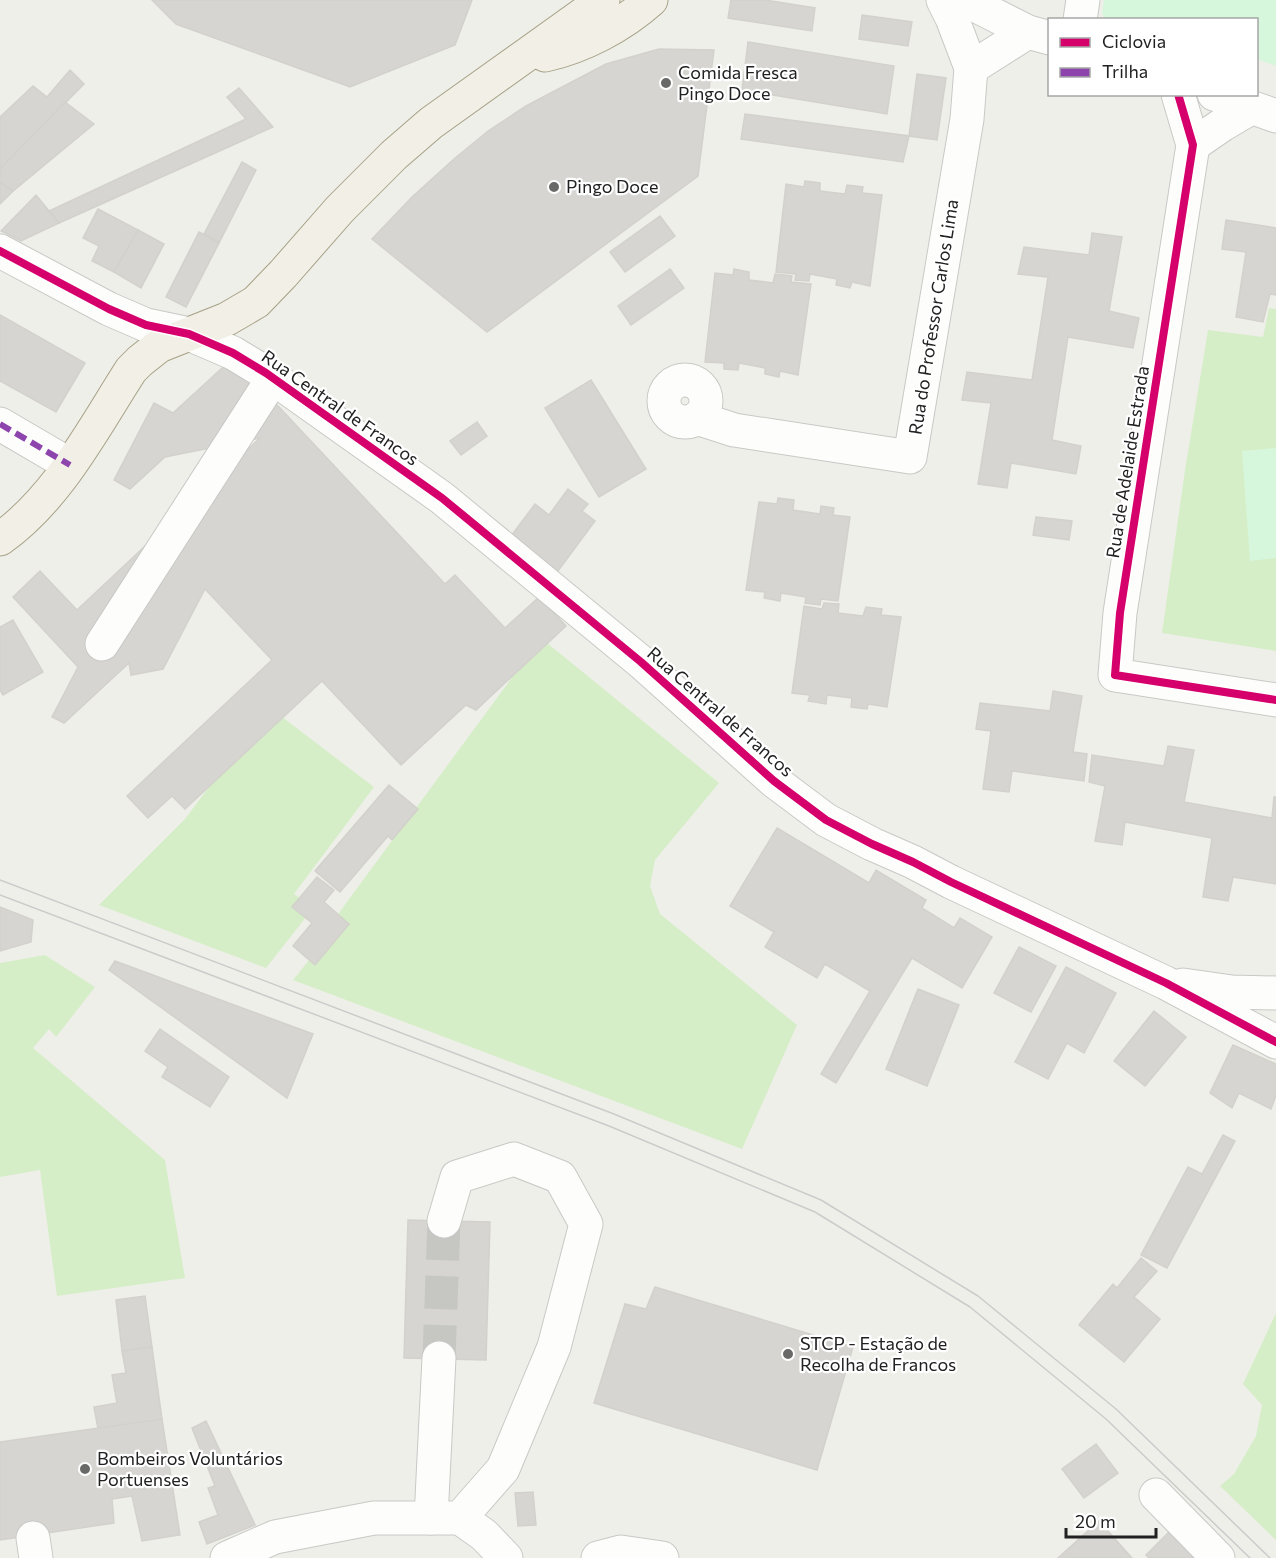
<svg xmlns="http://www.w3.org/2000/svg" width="1276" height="1558" font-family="Commissioner,sans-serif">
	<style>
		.grass { fill: #d5eec7 }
		.park { fill: #d7f7dc }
		.building { fill: #d6d5d1; stroke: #d3d1cb; stroke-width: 1.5 }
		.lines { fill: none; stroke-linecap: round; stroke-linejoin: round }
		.minor-tunnel { stroke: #c6c6c2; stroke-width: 33; stroke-dasharray: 33 16; stroke-linecap: butt }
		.minor-casing { stroke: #c8c8c6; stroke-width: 35 }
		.major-casing { stroke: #a6a185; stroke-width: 35 }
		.minor { stroke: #fdfdfc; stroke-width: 33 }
		.major { stroke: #f2efe6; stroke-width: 33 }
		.tram { stroke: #cbcbcb; stroke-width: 1.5 }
		.quiet { stroke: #8e44ad; stroke-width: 6; stroke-dasharray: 12 6; stroke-linecap: butt }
		.cycleway-casing { stroke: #fff; stroke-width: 11 }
		.cycleway { stroke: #d6006c; stroke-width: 8 }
		.poi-dot { fill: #696967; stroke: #fff; stroke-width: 2 }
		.labels { text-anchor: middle; stroke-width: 4.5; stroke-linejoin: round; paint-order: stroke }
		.poi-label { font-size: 18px; fill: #212121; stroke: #fff; text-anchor: start }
		.street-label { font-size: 18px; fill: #212121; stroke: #fff }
	</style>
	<rect width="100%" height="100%" fill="#efefea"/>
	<!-- grass -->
	<g class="grass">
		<polygon points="1269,308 1276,309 1276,651 1162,633 1185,470 1208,330 1263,337"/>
		<polygon points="541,638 719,783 655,860 650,886 660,914 797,1025 742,1149 293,980 317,950 341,910"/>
		<polygon points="269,707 374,787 294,894 314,907 266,968 99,905 185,819"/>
		<polygon points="45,955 95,987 56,1037 49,1029 33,1048 165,1160 185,1278 57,1296 40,1170 0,1177 0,963"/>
		<polygon points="1276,1313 1276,1540 1220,1486 1234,1474 1256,1436 1262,1405 1243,1384"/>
	</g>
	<!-- park -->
	<g class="park">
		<polygon points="1104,0 1276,0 1276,66 1257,59 1256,20 1105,19 1102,13"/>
		<polygon points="1276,448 1276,558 1250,561 1242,451"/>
	</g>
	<!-- building -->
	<g class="building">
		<polygon points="152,0 472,0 455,45 350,87 176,24"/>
		<polygon points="731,0 765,0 815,8 812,31 728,18"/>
		<polygon points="862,15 912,22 908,46 859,39"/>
		<polygon points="748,42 894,66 887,114 742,90"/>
		<polygon points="659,49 714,50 698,176 487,332 372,239 412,197 454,159 488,131 526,106 606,64"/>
		<polygon points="70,70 84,84 0,169 0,117 33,86 47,97"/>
		<polygon points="917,74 946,78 937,140 909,136"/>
		<polygon points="239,88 273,127 59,223 49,211 246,119 227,97"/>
		<polygon points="65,102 94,124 13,191 0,182 0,169"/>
		<polygon points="745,114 909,136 903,162 741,139"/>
		<polygon points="242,162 256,170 219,243 204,234"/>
		<polygon points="805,181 820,183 820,191 845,194 847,185 863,187 862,193 882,195 870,286 852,282 850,288 836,285 837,279 810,274 809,281 795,280 796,274 776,272 786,184 804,187"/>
		<polygon points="0,182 13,191 0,204"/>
		<polygon points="36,195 59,223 21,241 1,231"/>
		<polygon points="98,209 138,230 114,272 92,261 99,246 83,238"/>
		<polygon points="660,216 675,236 625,272 610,252"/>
		<polygon points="1226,220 1276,228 1276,295 1270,294 1263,322 1236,317 1246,252 1222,249"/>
		<polygon points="138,230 164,244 141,288 114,272"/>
		<polygon points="199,232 219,243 186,307 166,297"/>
		<polygon points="1092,233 1122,237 1109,311 1139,318 1133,348 1068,337 1052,440 1081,446 1076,474 1011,463 1007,488 978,484 991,403 962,400 967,372 1032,380 1048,277 1018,274 1024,247 1089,255"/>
		<polygon points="670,269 684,288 631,325 618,306"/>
		<polygon points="734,269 749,272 749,280 773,283 775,274 792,276 791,282 811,284 798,375 780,371 779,377 765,374 765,368 739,363 738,370 724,369 724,363 705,362 715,273 733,275"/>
		<polygon points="0,315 85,363 56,412 0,381"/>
		<polygon points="233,358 445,584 455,575 505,628 539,597 566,626 476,710 466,705 401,765 322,681 185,809 172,796 148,818 127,796 272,660 205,589 163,669 131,675 129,663 64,723 52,717 78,667 13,597 40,571 77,610 260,438 165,457 130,489 114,480 154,403 173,413"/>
		<polygon points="591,380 646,469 599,497 545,408"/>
		<polygon points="477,422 487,436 461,455 450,441"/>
		<polygon points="568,489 588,504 582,511 595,521 558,571 511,536 535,504 549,515"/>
		<polygon points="778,498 794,500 793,510 820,514 821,506 834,508 833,515 850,517 838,601 821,599 820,605 805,603 806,597 781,593 780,601 764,598 765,592 746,590 759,502 777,504"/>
		<polygon points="1036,517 1072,521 1069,540 1033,535"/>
		<polygon points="824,603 839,604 838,613 863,616 866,607 882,609 881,615 901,617 887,707 868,704 867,709 851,707 852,698 827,695 826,704 808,701 810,695 792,693 804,606 822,609"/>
		<polygon points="13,620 43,672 3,695 0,690 0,627"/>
		<polygon points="1053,691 1082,696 1073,752 1087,754 1084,781 1012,771 1009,792 983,789 991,731 976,729 980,703 1050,711"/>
		<polygon points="1168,746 1194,750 1184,802 1272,818 1274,797 1276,797 1276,884 1233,877 1228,901 1203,897 1212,838 1125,822 1122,845 1095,841 1105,786 1089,782 1092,755 1164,766"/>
		<polygon points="389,785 418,809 392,840 388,836 340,892 315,871"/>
		<polygon points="777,828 869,883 876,870 926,900 922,908 954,928 960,918 992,937 962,988 912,958 836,1083 821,1074 870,991 825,964 817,978 765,947 774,932 730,906"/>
		<polygon points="317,877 334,890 324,902 349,924 315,965 293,946 312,923 292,907"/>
		<polygon points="0,907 33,920 31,942 0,951"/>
		<polygon points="1019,947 1056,966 1031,1012 994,993"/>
		<polygon points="115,961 313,1034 287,1098 109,970"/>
		<polygon points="1066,967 1116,993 1084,1053 1067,1043 1048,1079 1015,1062"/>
		<polygon points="918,989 959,1005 927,1086 886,1069"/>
		<polygon points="1154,1011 1186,1037 1145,1086 1114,1061"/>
		<polygon points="160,1029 229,1077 210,1107 162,1077 168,1067 145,1051"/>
		<polygon points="1233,1045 1276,1064 1276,1095 1271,1109 1239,1093 1232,1108 1210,1093"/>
		<polygon points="1223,1135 1235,1141 1167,1268 1141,1255 1188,1167 1202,1174"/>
		<polygon points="408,1220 490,1222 486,1360 404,1358"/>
		<polygon points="1141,1258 1157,1271 1134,1297 1160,1319 1124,1362 1079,1325 1113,1284 1117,1288"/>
		<polygon points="655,1287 853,1347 817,1470 594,1403 625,1304 646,1309"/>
		<polygon points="145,1296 152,1347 122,1351 116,1300"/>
		<polygon points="152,1347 162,1419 98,1429 94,1407 117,1403 112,1375 126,1373 122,1351"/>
		<polygon points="162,1419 180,1535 142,1541 132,1496 112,1499 114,1523 0,1540 0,1442"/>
		<polygon points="206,1421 255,1525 207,1544 199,1522 218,1515 208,1488 215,1486 192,1428"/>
		<polygon points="1096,1444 1118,1473 1084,1498 1062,1469"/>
		<polygon points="533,1492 536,1525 518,1526 515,1493"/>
		<polygon points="1182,1519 1207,1545 1194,1558 1149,1558 1146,1555"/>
		<polygon points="1099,1521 1132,1558 1058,1558"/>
	</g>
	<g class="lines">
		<!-- minor-tunnel -->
		<polyline class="minor-tunnel" points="439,1358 444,1221"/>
		<!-- minor casing -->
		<g class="minor-casing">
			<g id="minor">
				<polyline points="965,0 1028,32 1050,38"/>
				<polyline points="1080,20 1083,0"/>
				<polyline points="971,68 1028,32"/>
				<polyline points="1178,94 1193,145 1120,613 1115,675 1276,700"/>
				<polyline points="1214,94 1276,116"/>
				<polyline points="1193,145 1222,125 1251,108"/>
				<polyline points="0,251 109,309 146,325 189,334 233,353 266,373 442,498 641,662 774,781 826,820 872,844 913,862 951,882 1166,983 1276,1042"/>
				<circle cx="685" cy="401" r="21"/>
				<polyline points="697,418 734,430 910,457 967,119 971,68 952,18 943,0"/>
				<polyline points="0,424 70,465"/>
				<polyline points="102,644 273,378"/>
				<polyline points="1183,985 1232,992 1276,993"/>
				<polyline points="1156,1495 1218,1558"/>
				<polyline points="431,1518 439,1358"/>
				<polyline points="460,1518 484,1535 506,1558"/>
				<polyline points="33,1538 36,1558"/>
				<polyline points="227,1558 275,1537 374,1518 460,1518 503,1469 554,1347 586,1224 560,1177 514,1159 457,1177 444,1221"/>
				<polyline points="598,1558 621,1552 662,1558"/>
			</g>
		</g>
		<!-- major casing -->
		<g class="major-casing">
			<g id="major">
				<path d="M545,55C582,47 622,26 651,0"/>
				<path d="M0,539C58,498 93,429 131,370L140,361L159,346L227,319L256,302L283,274L340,209L394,155L431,123L603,0"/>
			</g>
		</g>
		<!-- minor -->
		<use href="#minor" class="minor"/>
		<!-- major -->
		<use href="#major" class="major"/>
		<!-- tram -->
		<g class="tram">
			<polyline points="0,880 614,1114 821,1200 978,1296 1116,1409 1270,1558"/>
			<polyline points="0,895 609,1126 815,1212 970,1307 1106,1419 1250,1558"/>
		</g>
		<!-- quiet -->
		<polyline class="quiet" points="0,424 70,465"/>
		<!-- cycleway casing -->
		<g class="cycleway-casing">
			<g id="cycleway">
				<polyline points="1178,94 1193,145 1120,613 1115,675 1276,700"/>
				<polyline points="0,251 109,309 146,325 189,334 233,353 266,373 442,498 641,662 774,781 826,820 872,844 913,862 951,882 1166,983 1276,1042"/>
			</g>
		</g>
		<!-- cycleway -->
		<use href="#cycleway" class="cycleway"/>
	</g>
	<!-- markers -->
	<g class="poi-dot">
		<circle cx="666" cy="83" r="6"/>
		<circle cx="554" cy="187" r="6"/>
		<circle cx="788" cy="1354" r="6"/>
		<circle cx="85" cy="1469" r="6"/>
	</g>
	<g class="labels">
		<!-- poi labels -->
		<g class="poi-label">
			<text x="678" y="79">Comida Fresca<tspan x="678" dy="21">Pingo Doce</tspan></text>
			<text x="566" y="193">Pingo Doce</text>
			<text x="800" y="1350">STCP - Estação de<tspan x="800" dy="21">Recolha de Francos</tspan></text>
			<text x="97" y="1465">Bombeiros Voluntários<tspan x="97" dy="21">Portuenses</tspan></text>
		</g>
		<!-- street labels -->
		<g class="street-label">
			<text transform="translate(934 317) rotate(-81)" y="6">Rua do Professor Carlos Lima</text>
			<text transform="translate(340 408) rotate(35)" y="6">Rua Central de Francos</text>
			<text transform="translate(1128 462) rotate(-81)" y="6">Rua de Adelaide Estrada</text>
			<text transform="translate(720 712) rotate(41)" y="6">Rua Central de Francos</text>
		</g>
	</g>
	<!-- legend -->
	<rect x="1048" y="18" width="210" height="78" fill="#ffffff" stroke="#a6a6a6" stroke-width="1.5"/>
	<rect x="1060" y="38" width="30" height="9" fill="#d6006c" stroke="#a6a6a6" stroke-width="1.5"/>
	<text x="1102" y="48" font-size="18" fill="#212121">Ciclovia</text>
	<rect x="1060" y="68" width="30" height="9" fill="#8e44ad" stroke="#a6a6a6" stroke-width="1.5"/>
	<text x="1102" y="78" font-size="18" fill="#212121">Trilha</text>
	<!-- scale -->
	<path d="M1066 1528v9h90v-9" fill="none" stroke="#212121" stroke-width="3"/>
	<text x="1075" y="1528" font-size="18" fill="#212121" stroke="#ffffff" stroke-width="4.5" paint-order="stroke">20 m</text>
</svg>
